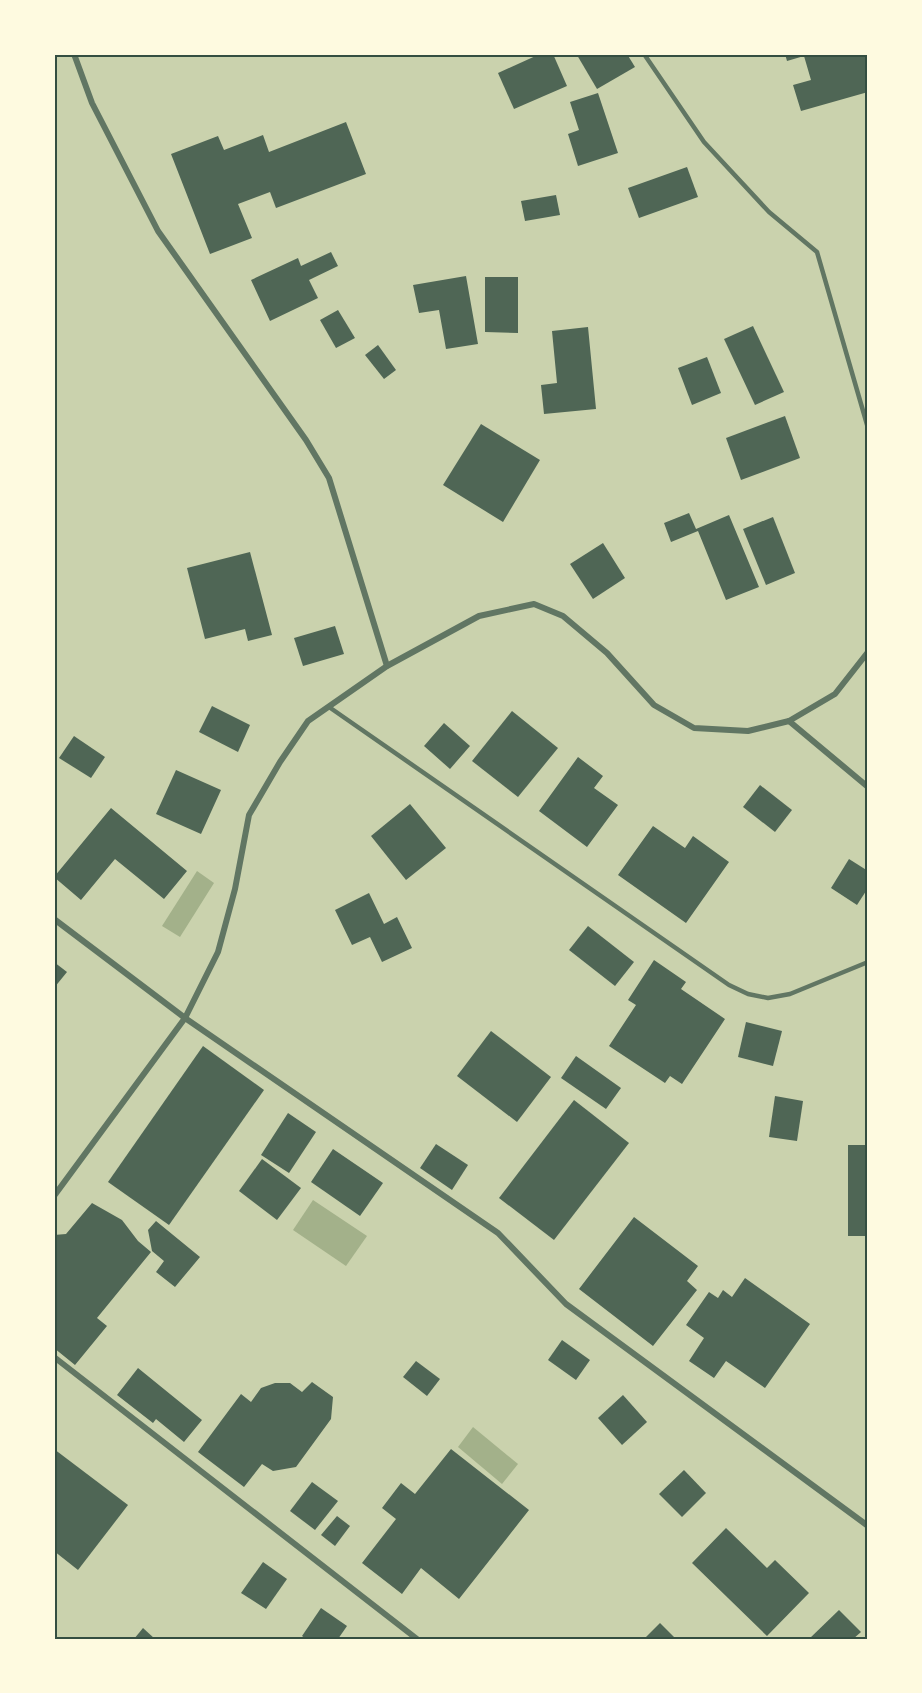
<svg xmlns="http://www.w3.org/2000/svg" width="922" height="1693" font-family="Mulish,sans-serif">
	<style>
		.green { fill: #cad2ad }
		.water { fill: #a3b18a }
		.building { fill: #4f6655 }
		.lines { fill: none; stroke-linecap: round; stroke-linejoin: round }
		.service { stroke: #617663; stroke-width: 4.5 }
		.minor { stroke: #617663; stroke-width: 6 }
		.neatline { fill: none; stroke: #344e41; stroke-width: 2 }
	</style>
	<rect width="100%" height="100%" fill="#e9edc9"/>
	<!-- green -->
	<rect class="green" x="54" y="54" width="814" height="1585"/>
	<!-- water -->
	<g class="water">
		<polygon points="197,871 214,883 180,937 162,926"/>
		<polygon points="313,1200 367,1236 346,1266 293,1230"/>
		<polygon points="473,1427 518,1464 502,1484 458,1447"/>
	</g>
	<!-- building -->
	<g class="building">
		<polygon points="540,54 553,54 567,86 514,109 498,73"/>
		<polygon points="579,54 627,54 635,67 597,89 577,55"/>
		<polygon points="785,54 868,54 868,92 801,111 793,85 811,80 804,56 787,61"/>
		<polygon points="598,93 618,153 578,166 568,134 579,130 570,102"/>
		<polygon points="346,122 366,174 276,208 270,192 238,204 252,238 210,254 171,154 218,136 224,150 263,135 269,152"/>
		<polygon points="687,167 698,197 639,218 628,188"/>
		<polygon points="556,195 560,215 525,221 521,201"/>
		<polygon points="331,252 338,266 309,280 318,298 270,321 251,280 298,258 301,266"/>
		<polygon points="466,276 478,344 446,349 439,310 419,313 413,285"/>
		<polygon points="485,277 518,277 518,333 485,332"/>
		<polygon points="338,310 355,338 336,348 320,320"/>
		<polygon points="753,326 784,392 755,405 724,339"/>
		<polygon points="588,327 596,409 544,414 541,385 557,383 552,331"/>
		<polygon points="378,345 396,370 384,379 365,355"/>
		<polygon points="707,357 721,393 692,405 678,368"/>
		<polygon points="785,416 800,458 741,480 726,438"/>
		<polygon points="481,424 540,460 503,522 443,485"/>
		<polygon points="689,513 696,529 729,515 759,587 726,600 698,531 671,542 664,523"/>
		<polygon points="773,517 795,573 766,585 743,529"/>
		<polygon points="603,543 625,578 593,599 570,564"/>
		<polygon points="250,552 272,635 248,641 245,629 205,639 187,568"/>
		<polygon points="335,626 344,654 303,666 294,638"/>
		<polygon points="212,706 250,725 238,752 199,732"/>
		<polygon points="512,711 558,748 518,797 472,761"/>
		<polygon points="444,723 470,746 450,769 424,746"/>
		<polygon points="74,736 105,757 91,778 59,758"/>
		<polygon points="578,757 603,776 594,788 618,805 587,847 539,811"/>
		<polygon points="176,770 221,790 201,834 156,814"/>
		<polygon points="760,785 792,810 775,832 743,807"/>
		<polygon points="410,804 446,848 406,880 371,836"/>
		<polygon points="111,808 187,871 164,899 115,859 81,900 54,877"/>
		<polygon points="653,826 685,848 693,836 729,862 686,923 618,875"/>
		<polygon points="849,859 868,871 868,888 857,905 831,888"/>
		<polygon points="369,893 384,924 397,917 412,948 382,962 370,937 352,945 335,910"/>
		<polygon points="588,926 634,962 615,986 569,950"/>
		<polygon points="654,960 686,982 681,989 725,1019 682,1084 670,1076 665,1083 609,1046 636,1005 628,1000"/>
		<polygon points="54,962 67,972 54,988"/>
		<polygon points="746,1022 782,1031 773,1066 738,1057"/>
		<polygon points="491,1031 551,1077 517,1122 457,1076"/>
		<polygon points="203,1046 264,1090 169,1225 108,1182"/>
		<polygon points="576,1056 621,1088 606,1109 561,1078"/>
		<polygon points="775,1096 803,1101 797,1141 769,1137"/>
		<polygon points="574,1100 629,1143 554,1240 499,1198"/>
		<polygon points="288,1113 316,1132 289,1173 261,1155"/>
		<polygon points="436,1144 468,1165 452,1190 420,1168"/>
		<rect x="848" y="1145" width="20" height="91"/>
		<polygon points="333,1149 383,1183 360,1216 311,1182"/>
		<polygon points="262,1159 301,1188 277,1220 239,1191"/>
		<polygon points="92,1203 122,1220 138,1241 151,1252 97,1318 107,1326 75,1365 54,1348 54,1235 66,1234"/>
		<polygon points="634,1217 698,1266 687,1281 697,1290 653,1346 579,1289"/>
		<polygon points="156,1221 200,1257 175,1287 156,1272 164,1261 152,1251 148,1230"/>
		<polygon points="745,1278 810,1324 765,1388 726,1361 714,1378 689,1361 704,1338 686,1325 709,1292 718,1298 723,1290 732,1297"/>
		<polygon points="562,1340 590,1360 576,1380 548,1360"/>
		<polygon points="416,1361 440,1379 427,1396 403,1377"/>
		<polygon points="138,1368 202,1420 184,1442 156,1419 153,1423 117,1395"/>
		<polygon points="312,1382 333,1397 331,1419 296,1467 273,1471 262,1464 244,1487 198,1452 241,1394 251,1402 261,1388 275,1383 290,1383 302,1392"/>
		<polygon points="623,1395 647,1422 622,1445 598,1418"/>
		<polygon points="54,1449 128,1505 78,1570 54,1551"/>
		<polygon points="451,1449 529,1510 459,1599 421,1568 402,1594 362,1563 396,1519 382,1508 401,1483 415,1494"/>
		<polygon points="684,1470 706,1493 682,1517 659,1494"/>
		<polygon points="312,1482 338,1501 315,1530 290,1511"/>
		<polygon points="337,1516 350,1526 335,1546 321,1535"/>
		<polygon points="726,1528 767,1568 775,1560 809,1593 767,1636 692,1563"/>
		<polygon points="263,1562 287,1579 266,1609 241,1593"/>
		<polygon points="321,1608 347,1626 338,1639 306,1639 302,1636"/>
		<polygon points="839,1610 861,1632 853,1639 809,1639"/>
		<polygon points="660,1623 676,1639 644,1639"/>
		<polygon points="143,1628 155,1639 134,1639"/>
	</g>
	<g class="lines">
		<!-- service -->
		<g class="service">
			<polyline points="644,54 704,142 769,212 817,252 868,428"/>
			<polyline points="329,707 729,985 748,994 768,998 790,994 868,962"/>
		</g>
		<!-- minor -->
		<g class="minor">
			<polyline points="74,54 92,103 158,231 306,440 329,478 387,666"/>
			<polyline points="789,721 835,694 868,652"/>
			<polyline points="54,919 185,1018 498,1233 566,1304 868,1526"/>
			<polyline points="54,1196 185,1018 218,952 235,889 249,815 280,762 308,721 387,666 479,616 534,604 563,616 607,653 654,705 694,728 748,731 789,721 868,787"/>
			<polyline points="54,1357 417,1639"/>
		</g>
	</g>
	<!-- border -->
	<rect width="922" height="1693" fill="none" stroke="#fefae0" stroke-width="111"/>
	<rect x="56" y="56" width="810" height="1582" class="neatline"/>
</svg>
